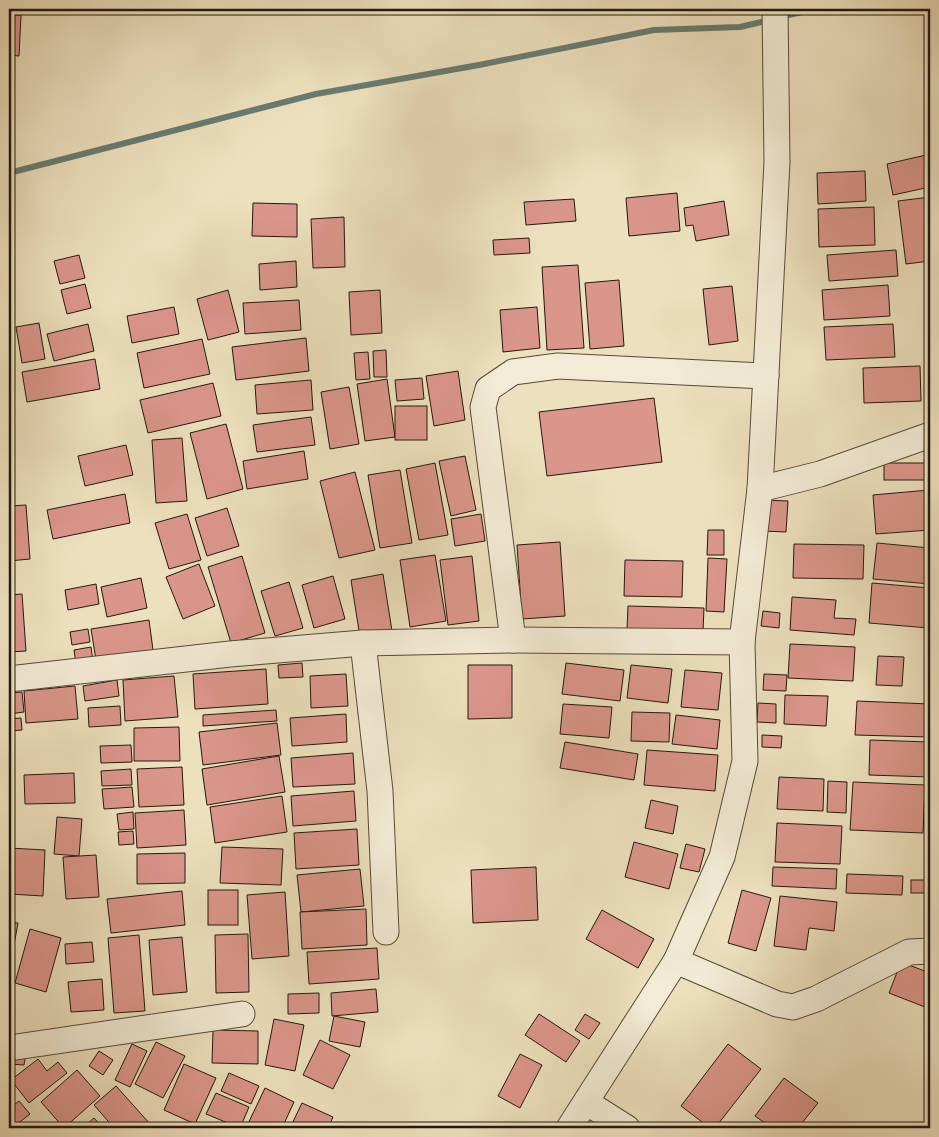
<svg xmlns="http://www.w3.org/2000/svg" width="939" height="1137" font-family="'IM FELL French Canon',serif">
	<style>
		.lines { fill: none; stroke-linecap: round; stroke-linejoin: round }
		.stream { stroke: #6a7b71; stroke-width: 6 }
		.building { fill: #db968b; stroke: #23180e }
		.street-casing { stroke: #564a3a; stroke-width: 27 }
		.street { stroke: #f3ebd5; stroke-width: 25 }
	</style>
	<rect width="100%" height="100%" fill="#ede0be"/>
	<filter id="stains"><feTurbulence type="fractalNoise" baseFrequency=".004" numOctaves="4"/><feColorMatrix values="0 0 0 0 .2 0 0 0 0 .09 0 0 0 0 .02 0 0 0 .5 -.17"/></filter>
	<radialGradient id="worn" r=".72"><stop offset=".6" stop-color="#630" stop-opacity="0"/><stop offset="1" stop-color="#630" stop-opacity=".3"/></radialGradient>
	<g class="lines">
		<!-- stream -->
		<g class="stream">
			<polyline points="780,17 815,9"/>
			<polyline points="9,173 316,94 479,65 654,30 740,27 770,20"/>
		</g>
	</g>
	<!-- building -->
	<g class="building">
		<polygon points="9,15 21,15 19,56 9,55"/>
		<polygon points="926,155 930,173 930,187 893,195 887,164"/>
		<polygon points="865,171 866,201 818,204 817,173"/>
		<polygon points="677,193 680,231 629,236 626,198"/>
		<polygon points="930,197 930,261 906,264 898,201"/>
		<polygon points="574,199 576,221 526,225 524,202"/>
		<polygon points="724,201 729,235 696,241 693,225 686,226 684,208"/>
		<polygon points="253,203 297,204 297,237 252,236"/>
		<polygon points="874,207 875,245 819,247 818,209"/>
		<polygon points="344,217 345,267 313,268 311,219"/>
		<polygon points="529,238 530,253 494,255 493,240"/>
		<polygon points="896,250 898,276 829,281 827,255"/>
		<polygon points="79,255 85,278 60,284 54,261"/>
		<polygon points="296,261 297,287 260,290 259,264"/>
		<polygon points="578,265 584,348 547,350 542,267"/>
		<polygon points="619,280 624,346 590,349 585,283"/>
		<polygon points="85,284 91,308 67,314 61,290"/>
		<polygon points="888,285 890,316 824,320 822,290"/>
		<polygon points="732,286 738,341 709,345 703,289"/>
		<polygon points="228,290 239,332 208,340 197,299"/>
		<polygon points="380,290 382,333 351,335 349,292"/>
		<polygon points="299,300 301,330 245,334 243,303"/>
		<polygon points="174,307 179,334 132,343 127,316"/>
		<polygon points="537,307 540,348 503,352 500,310"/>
		<polygon points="39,323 45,359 22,363 16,327"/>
		<polygon points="88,324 94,351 54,361 47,334"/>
		<polygon points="893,324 895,357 826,360 824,327"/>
		<polygon points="306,338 309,371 236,380 232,347"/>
		<polygon points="202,339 210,374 144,388 137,353"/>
		<polygon points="386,350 387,377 374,377 373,351"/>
		<polygon points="368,352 370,379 356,380 354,353"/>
		<polygon points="95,359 100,389 27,402 22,372"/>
		<polygon points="920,366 921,401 864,403 863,368"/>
		<polygon points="458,371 465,420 434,426 426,376"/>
		<polygon points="422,378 424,399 397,401 395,380"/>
		<polygon points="387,379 395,437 365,441 357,384"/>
		<polygon points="311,380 313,410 257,414 255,385"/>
		<polygon points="213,383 221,416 148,433 140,400"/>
		<polygon points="349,387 359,444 330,449 321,392"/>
		<polygon points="654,398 662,462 547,476 539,412"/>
		<rect x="395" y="406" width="32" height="34"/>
		<polygon points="311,417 315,445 257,452 253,425"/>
		<polygon points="226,424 243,489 207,499 190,433"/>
		<polygon points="182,438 187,501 156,503 152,440"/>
		<polygon points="126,445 133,475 85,486 78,456"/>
		<polygon points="304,451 308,479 247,489 243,461"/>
		<polygon points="465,456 476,510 451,516 439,461"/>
		<polygon points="435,463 448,535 419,540 406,469"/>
		<rect x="884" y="463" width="46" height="17"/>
		<polygon points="400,470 412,543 380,548 368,475"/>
		<polygon points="355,472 375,550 339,558 320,481"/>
		<polygon points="929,490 930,530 876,534 873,495"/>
		<polygon points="125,494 130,523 53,539 47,510"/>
		<polygon points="765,500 788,501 786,532 763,531"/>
		<polygon points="26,505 30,559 9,561 9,506"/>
		<polygon points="227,508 239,546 207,556 195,518"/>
		<polygon points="187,514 201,560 169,569 155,523"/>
		<polygon points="481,514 485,541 455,546 451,519"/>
		<polygon points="708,530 724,530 724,555 707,555"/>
		<polygon points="560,542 565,616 522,619 517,545"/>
		<polygon points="877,543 930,548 930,584 873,579"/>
		<polygon points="794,544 864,545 863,579 793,578"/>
		<polygon points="435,555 446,621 410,627 400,560"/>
		<polygon points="242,556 265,633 231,643 208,567"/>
		<polygon points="472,556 479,621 448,625 440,560"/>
		<polygon points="708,558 727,559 724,612 706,611"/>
		<polygon points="625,560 683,561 682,597 624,596"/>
		<polygon points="199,564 215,606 183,619 166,577"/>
		<polygon points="383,574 392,631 360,637 351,580"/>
		<polygon points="333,576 345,619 314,628 302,585"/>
		<polygon points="141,578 147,608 107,617 101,587"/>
		<polygon points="289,582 303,628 275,636 261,591"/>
		<polygon points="872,583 930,588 929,628 869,623"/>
		<polygon points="96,584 99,604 68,610 65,590"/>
		<polygon points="22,594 26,651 9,652 9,595"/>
		<polygon points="792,597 836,600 834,618 856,619 854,635 790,630"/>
		<polygon points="628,606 704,608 703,631 627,629"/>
		<polygon points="763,611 780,613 779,628 761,626"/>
		<polygon points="149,620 153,650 96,660 91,629"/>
		<polygon points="88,629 90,642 72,645 70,632"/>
		<polygon points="790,644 855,647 853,681 788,678"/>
		<polygon points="91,647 93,661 76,664 74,650"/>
		<polygon points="878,656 904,657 902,686 876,685"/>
		<polygon points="302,663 303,677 279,678 278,665"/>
		<polygon points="566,663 624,670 620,701 562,694"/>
		<polygon points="468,665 512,665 512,718 468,719"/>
		<polygon points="631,665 672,669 668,703 627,698"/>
		<polygon points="266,669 268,704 195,709 193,674"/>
		<polygon points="685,670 722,673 718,710 681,707"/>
		<polygon points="346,674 348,706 311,708 310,676"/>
		<polygon points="764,674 787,675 786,691 763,690"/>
		<polygon points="174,676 178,717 125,721 123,680"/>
		<polygon points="117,680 119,696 85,701 83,686"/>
		<polygon points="75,686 78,719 26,723 24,691"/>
		<polygon points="22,692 24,712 9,714 9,693"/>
		<polygon points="785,695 828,696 826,726 784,724"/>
		<polygon points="857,701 930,704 930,737 855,735"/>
		<polygon points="758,703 776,704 776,723 757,722"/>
		<polygon points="563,704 612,707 609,738 560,734"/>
		<polygon points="120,706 121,725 89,727 88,708"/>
		<polygon points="276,710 277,721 203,726 203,715"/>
		<polygon points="632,712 670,713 669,742 631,741"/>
		<polygon points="346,714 347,742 292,746 290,718"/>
		<polygon points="676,715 720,720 717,749 672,744"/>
		<polygon points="21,718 22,730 9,731 9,719"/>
		<polygon points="277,723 281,755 203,765 199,732"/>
		<polygon points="179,727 180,761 134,761 134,728"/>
		<polygon points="762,735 782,736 781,748 762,747"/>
		<polygon points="870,740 930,742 930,777 869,775"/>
		<polygon points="565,742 638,754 634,780 560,768"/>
		<polygon points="131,745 132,762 101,763 100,746"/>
		<polygon points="647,750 718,755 715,791 644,785"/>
		<polygon points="353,753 355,784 293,787 291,758"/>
		<polygon points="279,756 285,792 207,805 202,769"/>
		<polygon points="182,767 184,805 139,807 137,769"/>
		<polygon points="131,769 132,785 102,786 101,771"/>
		<polygon points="74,773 75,803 25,804 24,775"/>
		<polygon points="779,777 824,779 823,811 777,809"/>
		<polygon points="828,781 847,782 846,813 827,812"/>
		<polygon points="853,782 925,785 923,833 850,830"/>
		<polygon points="132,787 134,807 104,809 102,789"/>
		<polygon points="354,791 356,821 293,826 291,796"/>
		<polygon points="282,796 287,832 215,843 210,807"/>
		<polygon points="651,800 678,806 673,834 645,828"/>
		<polygon points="184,810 186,845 137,848 135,813"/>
		<polygon points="133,812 134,829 119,830 117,814"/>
		<polygon points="57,817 82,819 79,856 54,854"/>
		<polygon points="777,823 842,826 840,864 775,862"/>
		<polygon points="357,829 359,865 296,869 294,833"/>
		<polygon points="133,831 134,844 119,845 118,832"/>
		<polygon points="634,842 678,854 669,889 625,877"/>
		<polygon points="686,844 705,849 699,872 680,868"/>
		<polygon points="222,847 283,849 281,885 220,883"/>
		<polygon points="9,848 45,850 43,896 9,894"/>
		<polygon points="185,853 185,883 137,884 137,854"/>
		<polygon points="96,855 99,897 66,899 63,857"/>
		<polygon points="536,867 538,920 473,923 471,870"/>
		<polygon points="773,867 837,869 836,889 772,886"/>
		<polygon points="360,869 364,906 301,912 297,875"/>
		<polygon points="847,874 903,876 902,895 846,893"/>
		<rect x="911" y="880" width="19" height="13"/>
		<rect x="208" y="890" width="30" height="35"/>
		<polygon points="742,890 771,898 756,951 728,943"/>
		<polygon points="182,891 185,925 111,933 107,899"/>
		<polygon points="285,892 289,956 252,959 247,895"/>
		<polygon points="780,896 837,902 834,931 809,928 806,950 774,946"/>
		<polygon points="366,909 367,945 302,949 300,912"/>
		<polygon points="602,910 654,939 638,968 586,939"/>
		<polygon points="9,922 18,923 9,972"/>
		<polygon points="30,929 61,938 46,992 15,983"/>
		<polygon points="248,934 249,992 216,993 215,935"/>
		<polygon points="139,935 145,1011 114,1013 108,938"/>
		<polygon points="182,937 187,992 153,995 149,940"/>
		<polygon points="92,942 94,962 66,964 65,944"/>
		<polygon points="377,948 379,979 309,984 307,952"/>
		<polygon points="901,962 930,973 930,1009 889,993"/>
		<polygon points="102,979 104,1010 71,1012 68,982"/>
		<polygon points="376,989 378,1012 332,1016 331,993"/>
		<polygon points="319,993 319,1013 288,1014 288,994"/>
		<polygon points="539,1014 580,1041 566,1062 525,1035"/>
		<polygon points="585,1014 600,1023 589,1039 575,1030"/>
		<polygon points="334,1016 365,1022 360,1047 329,1041"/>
		<polygon points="274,1019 304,1025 295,1071 265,1065"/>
		<polygon points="213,1030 258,1031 258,1064 212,1063"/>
		<polygon points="320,1040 350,1055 333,1089 303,1075"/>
		<polygon points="156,1042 185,1056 163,1098 135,1084"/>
		<polygon points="132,1044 147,1051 130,1087 115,1080"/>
		<polygon points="728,1044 761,1069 715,1128 710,1128 681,1106"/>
		<polygon points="99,1051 113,1060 103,1075 89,1066"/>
		<polygon points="9,1052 26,1054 24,1065 9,1064"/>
		<polygon points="520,1054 542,1065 520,1108 498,1096"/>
		<polygon points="38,1059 47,1071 58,1062 67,1073 29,1103 11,1080"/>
		<polygon points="184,1064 216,1078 195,1124 164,1110"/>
		<polygon points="77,1070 100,1096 64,1128 41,1102"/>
		<polygon points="229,1073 259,1086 251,1104 221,1091"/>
		<polygon points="784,1078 818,1103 798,1128 772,1128 755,1116"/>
		<polygon points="116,1086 151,1125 147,1128 114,1128 94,1105"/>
		<polygon points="265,1088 294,1102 282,1128 253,1128 247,1126"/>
		<polygon points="216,1093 249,1107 240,1128 206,1114"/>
		<polygon points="19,1101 30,1114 12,1128 9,1128 9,1109"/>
		<polygon points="302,1103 333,1117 328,1128 290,1128"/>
		<polygon points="94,1118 103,1128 82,1128"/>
		<polygon points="30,1122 35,1128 22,1128"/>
		<polygon points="337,1122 350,1128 335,1128"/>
	</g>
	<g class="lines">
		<!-- street casing -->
		<g class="street-casing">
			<g id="street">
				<polyline points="760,489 820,474 930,435"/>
				<polyline points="513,640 483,407 488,389 513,372 558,366 766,376"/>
				<polyline points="363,643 380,791 386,932"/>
				<polyline points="9,679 230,654 363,643 513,640 742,642"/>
				<polyline points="676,961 777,1004 793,1007 816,999 909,952 930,951"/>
				<polyline points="9,1048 242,1014"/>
				<polyline points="586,1102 627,1128"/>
				<polyline points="569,1128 676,961 722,857 745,761 742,642 760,489 777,162 775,9"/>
			</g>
		</g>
		<!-- street -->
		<use href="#street" class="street"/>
	</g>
	<!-- margin -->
	<rect width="939" height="1137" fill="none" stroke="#ede0be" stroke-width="30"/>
	<rect x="10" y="10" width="919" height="1117" fill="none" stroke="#23180e" stroke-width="2.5"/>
	<rect x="15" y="15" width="909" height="1107" fill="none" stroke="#23180e"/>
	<rect width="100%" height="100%" filter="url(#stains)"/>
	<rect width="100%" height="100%" fill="url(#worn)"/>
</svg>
